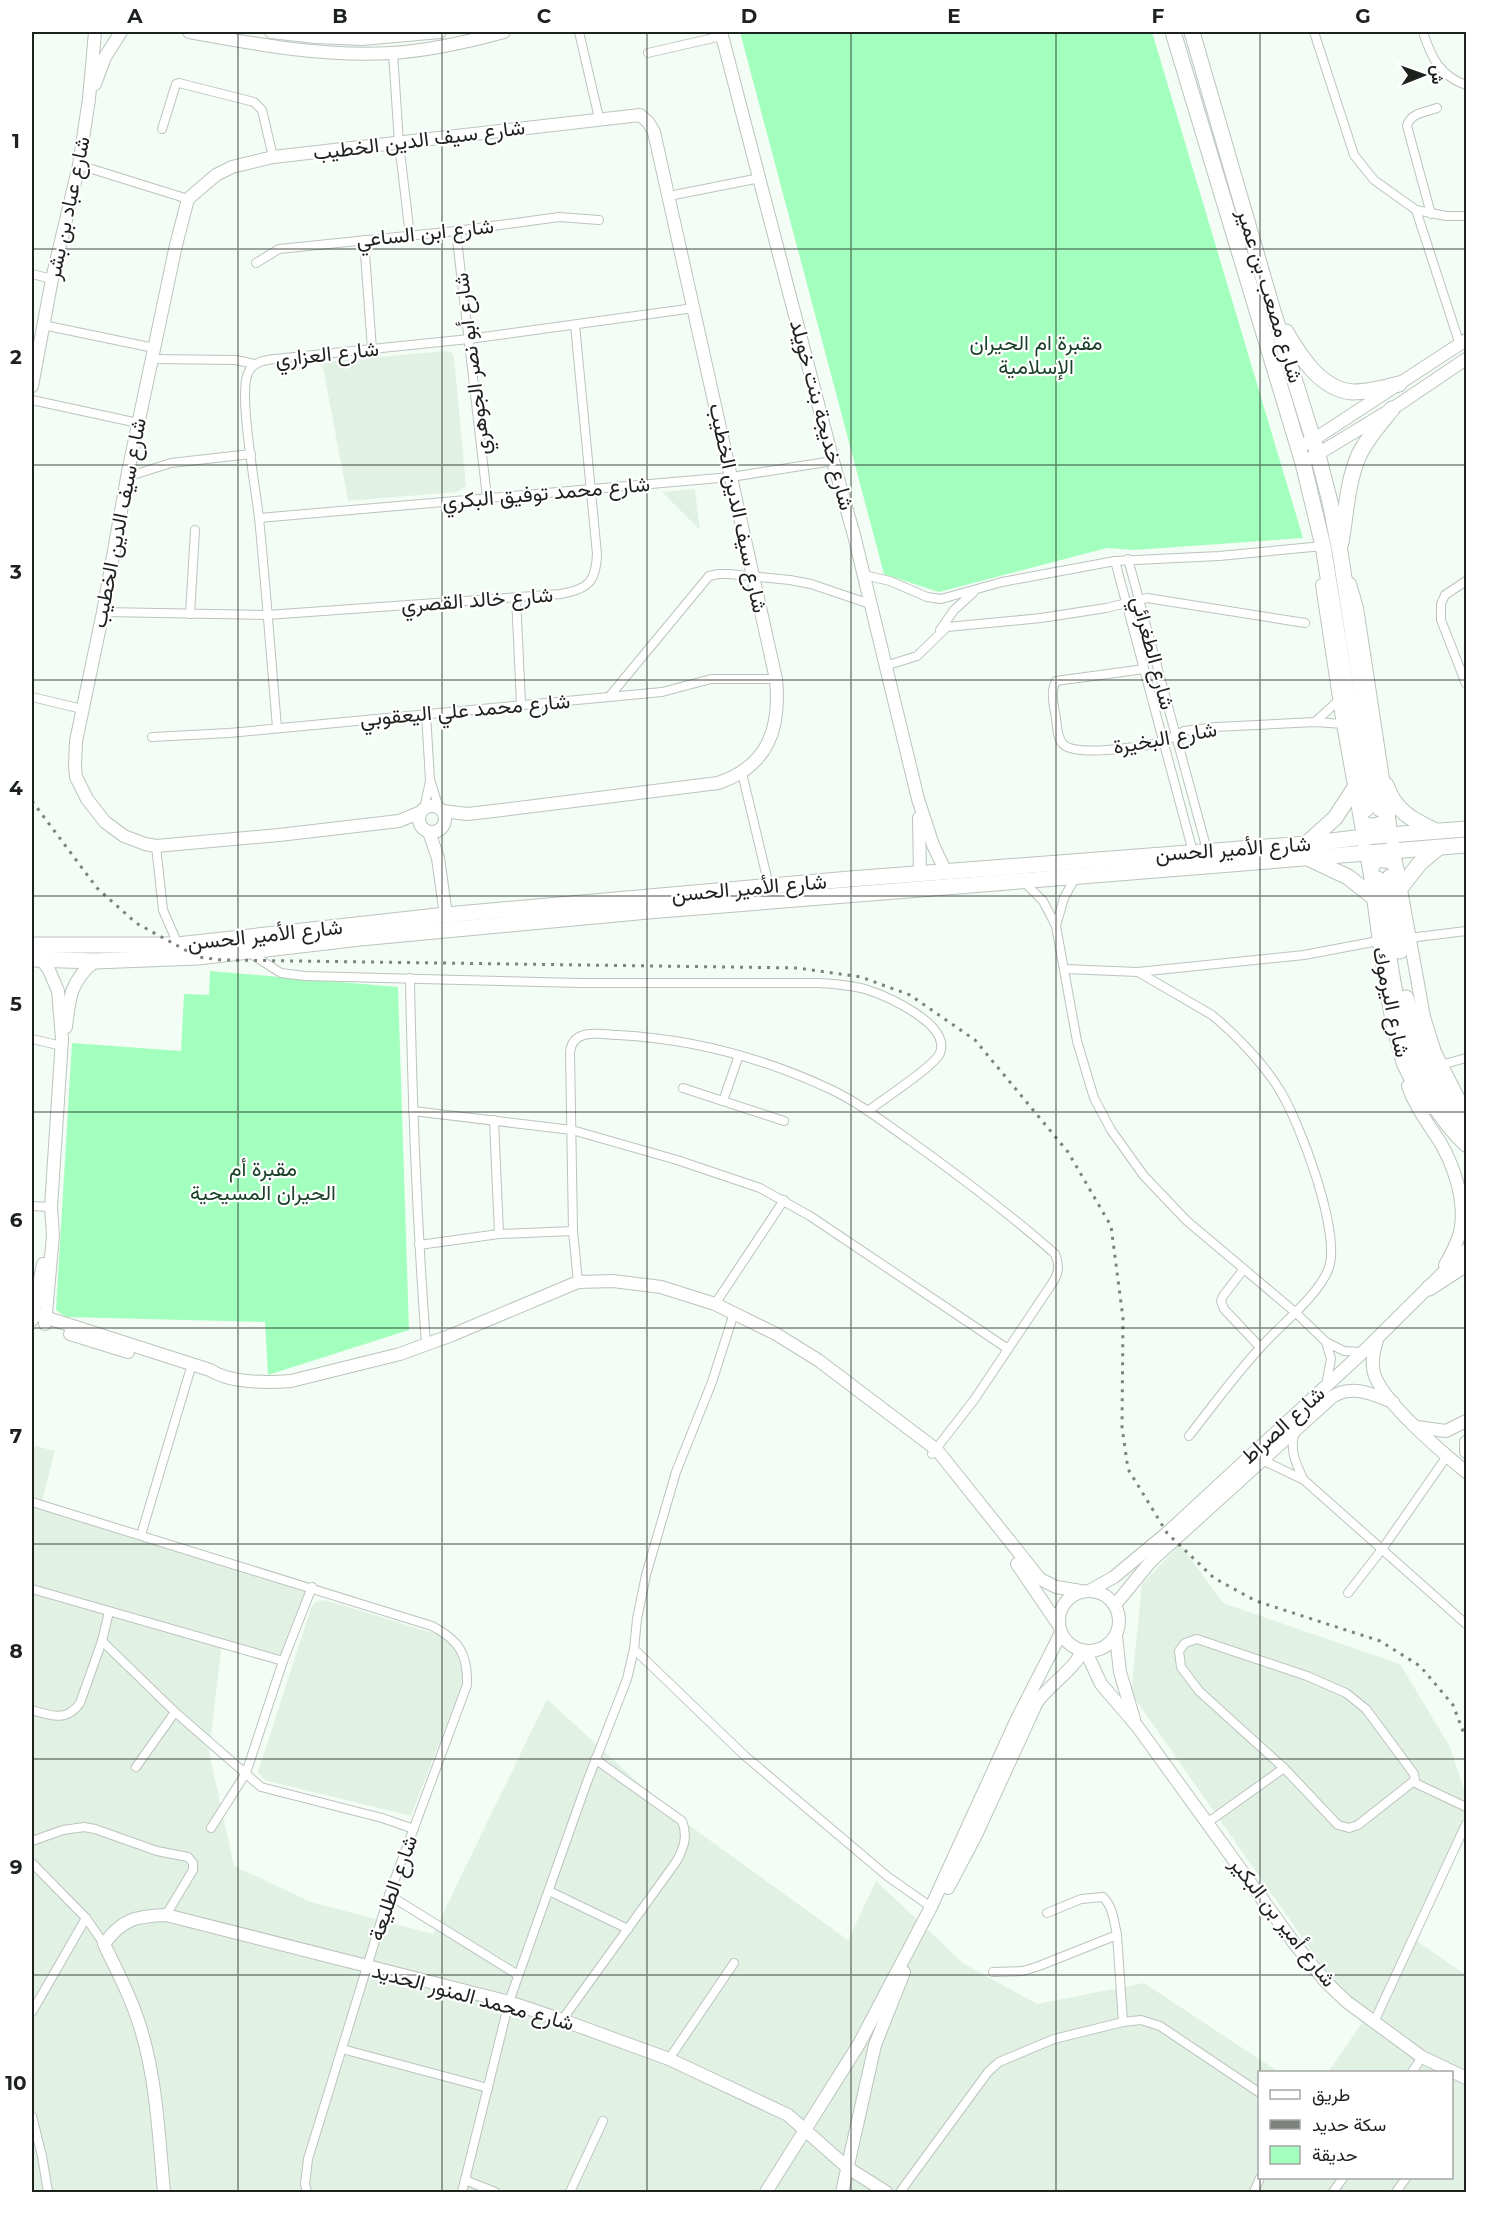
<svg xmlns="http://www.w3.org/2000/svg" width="1498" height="2224" font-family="Montserrat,Vazirmatn,sans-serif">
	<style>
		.built { fill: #e1f2e5 }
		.green { fill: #a3ffbd }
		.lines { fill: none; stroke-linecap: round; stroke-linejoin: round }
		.street-casing { stroke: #bbc4bd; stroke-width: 10 }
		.secondary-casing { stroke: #bbc4bd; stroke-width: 14 }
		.highway-casing { stroke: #bbc4bd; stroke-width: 17 }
		.street { stroke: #fff; stroke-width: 8 }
		.secondary { stroke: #fff; stroke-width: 12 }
		.highway { stroke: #fff; stroke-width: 15 }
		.rail { stroke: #7c827d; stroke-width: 3; stroke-dasharray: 3 6; stroke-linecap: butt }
		.grid { fill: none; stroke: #1e221f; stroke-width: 1.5; stroke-opacity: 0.55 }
		.labels { text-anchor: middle; stroke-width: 4.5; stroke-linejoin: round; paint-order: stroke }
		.street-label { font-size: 21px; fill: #1e221f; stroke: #fff }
		.park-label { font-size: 21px; fill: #1c4229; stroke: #fff }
		.neatline { fill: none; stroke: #1e221f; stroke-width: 2 }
		.grid-label { font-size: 20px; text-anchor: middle; font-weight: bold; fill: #1e221f }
	</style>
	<rect width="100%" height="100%" fill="#f3fdf5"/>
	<!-- built -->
	<g class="built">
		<polygon points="446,351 452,353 454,357 466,486 457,492 348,501 322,362"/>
		<polygon points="695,489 700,530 662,492"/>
		<polygon points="32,1445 55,1451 42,1502 311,1584 285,1658 222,1643 209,1752 234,1866 311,1902 433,1934 547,1699 668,1810 848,1940 876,1881 963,1963 1037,2004 1144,1983 1279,2072 1260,2072 1260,2178 1452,2178 1452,2072 1328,2072 1362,2023 1131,1693 1142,1584 1180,1544 1223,1603 1400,1664 1450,1747 1466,1796 1466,1814 1414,1939 1466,1975 1466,2192 32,2192"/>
		<polygon points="325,1600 443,1636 453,1645 460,1657 463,1669 463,1682 411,1816 264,1780 258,1772 311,1608 316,1602"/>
	</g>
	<!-- green -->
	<g class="green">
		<polygon points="740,32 1152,32 1303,538 1135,550 1107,548 939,592 884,574"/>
		<polygon points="210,971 398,987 409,1330 268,1375 265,1322 66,1317 56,1310 72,1043 181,1051 184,994 209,995"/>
	</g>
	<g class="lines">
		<!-- street casing -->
		<g class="street-casing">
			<g id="street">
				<polyline points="579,32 599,118"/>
				<polyline points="1314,32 1354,155 1374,180 1416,210 1446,216 1466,216"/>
				<path d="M1423,32C1431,57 1440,76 1466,85"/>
				<polyline points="393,53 399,143 410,236"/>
				<polyline points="648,53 722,36"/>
				<polyline points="162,129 176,84 179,83 254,102 262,110 273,157"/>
				<polyline points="79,165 188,199"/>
				<polyline points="669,196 760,178"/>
				<polyline points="1416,210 1460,345"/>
				<path d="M1431,214L1407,126C1410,113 1426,112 1437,108"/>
				<polyline points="456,231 487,497"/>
				<polyline points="364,240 372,349"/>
				<polyline points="256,263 279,249 456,231 559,217 599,220"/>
				<polyline points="32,274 52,279"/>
				<polyline points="43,325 154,348"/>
				<polyline points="152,359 236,360 254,364"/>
				<polyline points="32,400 138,423"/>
				<polyline points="127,477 171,463 251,454"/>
				<polyline points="259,518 731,477 833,461"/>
				<polyline points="1128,559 1207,850"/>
				<polyline points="1115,561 1193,852"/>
				<polyline points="864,575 890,581 927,597 941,599 1002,582 1115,561 1219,556 1323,546"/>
				<polyline points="1466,581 1445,595 1441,604 1441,620 1466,684"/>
				<polyline points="516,597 521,704"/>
				<path d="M103,612L267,615L561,594C588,589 596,582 597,554L575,325"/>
				<polyline points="190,614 195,530"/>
				<polyline points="940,630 954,610 973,593"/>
				<polyline points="885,666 917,656 947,627 1041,618 1106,608 1147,598 1305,623"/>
				<path d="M1144,669L1056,681C1050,692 1054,706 1056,718C1057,726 1057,738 1063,744C1075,757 1137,747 1154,744L1165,741L1184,731L1215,727L1315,722L1343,724"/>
				<polyline points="32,697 82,709"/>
				<polyline points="609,697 709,576 718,574 729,574 790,580 811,584 870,604"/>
				<polyline points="426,714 430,780 439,808"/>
				<polyline points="1315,722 1339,700"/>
				<path d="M277,727C271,658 266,588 259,518C256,489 238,394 248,373C253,362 264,360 275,359L469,339L694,308"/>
				<polyline points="152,737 229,733 662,692 711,679 776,679"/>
				<polyline points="742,773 769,886"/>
				<polyline points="424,809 430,781"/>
				<polyline points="156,846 163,910 179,947"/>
				<polyline points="1024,882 1043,901 1056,926 1077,1041 1094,1098 1111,1130 1144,1176 1187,1221 1295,1312 1326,1342 1344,1351 1363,1352"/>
				<polyline points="1056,926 1064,898 1075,878"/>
				<polyline points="1409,938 1466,931"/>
				<path d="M248,952L281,973L305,976L582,983H819C835,984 850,985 865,989C887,996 951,1024 940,1053C935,1066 882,1100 868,1111"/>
				<polyline points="1065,969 1138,972 1304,955 1378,941"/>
				<path d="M1138,972L1212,1015C1235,1034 1264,1064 1279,1089C1299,1120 1343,1236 1328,1270C1317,1297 1280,1325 1260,1348C1234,1376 1212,1407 1189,1436"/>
				<path d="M410,978C412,1100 417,1222 426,1344"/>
				<polyline points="32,1039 62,1046"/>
				<polyline points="1441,1065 1466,1058"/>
				<polyline points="683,1088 784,1121"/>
				<polyline points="723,1101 739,1055"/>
				<polyline points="413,1111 572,1130 677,1160 760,1188 810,1216 1008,1349"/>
				<polyline points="494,1120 499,1234"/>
				<polyline points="32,1206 51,1207"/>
				<polyline points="419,1245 499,1234 573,1231"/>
				<polyline points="1243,1270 1223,1296 1221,1301 1224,1309 1260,1347"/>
				<path d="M578,1282L573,1231L570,1052C573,1028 599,1034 618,1035C693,1039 764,1058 832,1090C861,1104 886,1124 912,1142C962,1178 1010,1214 1055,1254C1060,1265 1059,1273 1053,1282L974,1400L932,1454"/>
				<polyline points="715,1304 784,1200"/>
				<polyline points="1326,1385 1331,1359 1326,1342"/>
				<path d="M1295,1432C1289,1450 1296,1463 1303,1479"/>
				<polyline points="1260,1459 1304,1480 1466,1624"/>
				<path d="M32,1502L432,1626C459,1640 468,1654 467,1685L389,1895L308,2159L305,2184L307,2192"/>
				<polyline points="141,1535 192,1364"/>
				<polyline points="32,1589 283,1661"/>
				<polyline points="1348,1593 1383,1548 1447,1456"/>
				<polygon points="1197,1639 1307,1676 1346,1693 1366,1709 1414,1774 1415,1780 1358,1825 1349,1828 1338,1825 1284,1768 1199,1691 1181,1667 1179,1651 1185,1643"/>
				<polyline points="102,1641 175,1712 261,1787 382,1818 414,1829"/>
				<polyline points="634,1649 745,1756 887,1876 931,1907"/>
				<path d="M32,1710C51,1716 67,1722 80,1703L102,1641L109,1612"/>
				<polyline points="136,1767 175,1712"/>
				<polyline points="1413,1782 1466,1807"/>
				<polyline points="1207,1823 1284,1768"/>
				<polyline points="211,1828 246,1773 283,1661 312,1587"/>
				<polyline points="32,1841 63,1830 84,1827 95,1829 157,1851 188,1857 193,1863 193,1870 166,1915"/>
				<polyline points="32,1863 86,1918 104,1944"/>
				<polyline points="549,1891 628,1929"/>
				<polyline points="389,1895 518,1975"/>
				<path d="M1047,1913L1081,1899L1103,1897C1113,1907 1114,1921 1117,1935"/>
				<polyline points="993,1972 1023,1971 1039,1966 1117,1935 1123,2022"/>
				<polyline points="32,2012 86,1918"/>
				<path d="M562,2020L676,1862C684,1848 688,1836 682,1821L595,1759"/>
				<polyline points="1374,2022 1466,1824"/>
				<polyline points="342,2049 488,2088"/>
				<polyline points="669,2059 734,1963"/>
				<polyline points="1412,2072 1422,2057"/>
				<polyline points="32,2116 42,2156 48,2192"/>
				<polyline points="465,2180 495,2192"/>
				<polyline points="462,2192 509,2002 587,1782 627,1679 634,1649 637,1619 646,1575 676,1472 712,1382 734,1313"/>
				<polyline points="570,2192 603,2121"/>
				<polyline points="900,2192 988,2072 999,2062 1054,2039 1123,2022 1141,2020 1160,2026 1260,2093"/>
				<polyline points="1254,2192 1260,2178"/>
				<polyline points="1333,2192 1343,2178"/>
				<polyline points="1396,2192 1406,2178"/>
			</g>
		</g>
		<!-- secondary casing -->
		<g class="secondary-casing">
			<g id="secondary">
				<path d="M189,32C255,44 323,57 391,53C425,51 471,41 504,32"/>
				<polyline points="271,32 316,37 362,39 440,32"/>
				<polyline points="721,32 833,461 854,535 918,799 933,845 946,872"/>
				<polyline points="95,84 105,57 121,32"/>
				<polyline points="32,386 52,279 79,165 89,99 95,32"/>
				<polyline points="1298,447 1313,440 1466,340"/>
				<polyline points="1303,463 1392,409 1466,359"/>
				<polyline points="1350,584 1357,608 1394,851 1424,1017 1435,1052 1466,1113"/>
				<polyline points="1322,585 1343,724 1370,875 1384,979 1393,1028 1403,1064 1416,1090 1430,1108"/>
				<circle cx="432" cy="819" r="13"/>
				<path d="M421,812L399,821L279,835L156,846L145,844L124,836L105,822L87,799L76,777L75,766L76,741L103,612L128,472L176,245L188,199L216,175L232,167L273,157L640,115L648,122L654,132L776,679C781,729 768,766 718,783L494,811L467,814L443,811"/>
				<path d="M1360,817L1366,824C1376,826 1384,823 1389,814"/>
				<polyline points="919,818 920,874"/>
				<polyline points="429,832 438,858 446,915"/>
				<polyline points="1370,875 1375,863 1379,861 1390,862 1398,870"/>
				<polyline points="41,959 49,970 58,991 62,1039 51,1207 53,1235 45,1324"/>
				<path d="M66,1027C69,998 71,980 95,961"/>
				<path d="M1408,1086C1415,1107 1428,1123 1440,1142C1454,1166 1465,1199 1461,1227C1459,1240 1452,1253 1445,1265"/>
				<path d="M32,1313L210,1370C230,1383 267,1383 291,1381L400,1354L452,1335L578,1282L613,1281L661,1287L715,1304L776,1334L818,1360L937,1450L1040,1579L1056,1587L1081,1591"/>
				<polyline points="32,1320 43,1264"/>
				<polyline points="70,1334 128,1352"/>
				<path d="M1377,1340C1374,1351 1371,1361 1374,1373C1382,1402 1442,1452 1466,1472"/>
				<polyline points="1417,1427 1446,1431 1466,1421"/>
				<polyline points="1466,1442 1466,1452"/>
				<polyline points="1017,1564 1058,1624"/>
				<polyline points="1091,1590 1114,1577 1167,1533 1363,1352 1466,1250"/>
				<circle cx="1089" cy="1621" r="30"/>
				<path d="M1115,1605L1151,1561L1332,1397C1352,1384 1372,1394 1393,1402"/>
				<polyline points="1116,1636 1120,1672 1134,1719"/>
				<polyline points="1086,1652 1101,1684 1137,1726 1294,1943 1326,1982 1347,2002 1422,2057 1466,2078"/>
				<path d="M948,1888L976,1835L1037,1702C1049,1685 1075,1669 1082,1651"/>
				<path d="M164,2192C159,2140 157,2084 142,2033C133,2001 118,1973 104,1944C122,1919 136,1916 166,1915L509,2002L562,2020L669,2059L788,2115L848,2168L886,2192"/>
				<polyline points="766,2192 859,2044 931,1907 1017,1719 1061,1633"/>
				<polyline points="842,2192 875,2045 904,1972"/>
			</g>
		</g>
		<!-- highway casing -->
		<g class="highway-casing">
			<g id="highway">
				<polyline points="1173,32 1303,463 1323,546 1366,809"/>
				<polyline points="1192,32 1273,311 1318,455 1330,502 1340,552 1380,809"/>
				<path d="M1286,332C1300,356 1321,390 1353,392C1369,392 1384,388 1399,384"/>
				<path d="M1341,543C1346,515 1347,482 1359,455C1367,438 1380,424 1392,409"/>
				<path d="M1386,785C1395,811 1412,820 1436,831"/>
				<polyline points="1306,844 1335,818 1354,789"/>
				<polyline points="1310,859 1348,877 1371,895"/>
				<polyline points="1390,877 1400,951"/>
				<path d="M1378,879C1392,969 1396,1078 1466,1144"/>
				<polyline points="1401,887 1420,863 1438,848"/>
				<polyline points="32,945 177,945 446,915 850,879 1306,844 1364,837 1466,829"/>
				<polyline points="32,959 95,961 198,957 360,938 648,911 1466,845"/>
				<path d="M1406,998C1419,1043 1433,1090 1466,1124"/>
				<polyline points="1429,1288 1466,1264"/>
			</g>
		</g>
		<!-- street -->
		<use href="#street" class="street"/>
		<!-- secondary -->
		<use href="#secondary" class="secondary"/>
		<!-- highway -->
		<use href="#highway" class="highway"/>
		<!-- rail -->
		<polyline class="rail" points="32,801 97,888 136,923 198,957 222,960 798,968 861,977 910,995 975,1040 1068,1152 1111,1226 1123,1318 1122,1427 1128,1469 1167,1533 1214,1578 1256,1601 1380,1641 1420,1666 1453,1705 1466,1739"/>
	</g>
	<!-- grid -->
	<path class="grid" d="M238,32V2192M442,32V2192M647,32V2192M851,32V2192M1056,32V2192M1260,32V2072M32,249H1466M32,465H1466M32,680H1466M32,896H1466M32,1112H1466M32,1328H1466M32,1544H1466M32,1759H1466M32,1975H1466M1260,2178V2192"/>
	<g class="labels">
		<!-- street labels -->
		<g class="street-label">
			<text transform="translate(419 140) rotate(-7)" y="7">شارع سيف الدين الخطيب</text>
			<text transform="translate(68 208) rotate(-78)" y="7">شارع عباد بن بشر</text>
			<text transform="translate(425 233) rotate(-6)" y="7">شارع ابن الساعي</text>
			<text transform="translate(1270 296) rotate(73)" y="7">شارع مصعب بن عمير</text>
			<text transform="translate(327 354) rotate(-6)" y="7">شارع العزاري</text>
			<text transform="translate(472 364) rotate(-97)" y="7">شارع أبو نصر الجوهري</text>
			<text transform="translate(822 415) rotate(75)" y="7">شارع خديجة بنت خويلد</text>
			<text transform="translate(546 493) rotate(-5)" y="7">شارع محمد توفيق البكري</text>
			<text transform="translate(738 508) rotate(78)" y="7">شارع سيف الدين الخطيب</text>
			<text transform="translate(119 523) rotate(-79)" y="7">شارع سيف الدين الخطيب</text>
			<text transform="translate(477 600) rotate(-4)" y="7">شارع خالد القصري</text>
			<text transform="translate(1153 653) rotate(75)" y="7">شارع الطغرائي</text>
			<text transform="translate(465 710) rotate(-5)" y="7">شارع محمد علي اليعقوبي</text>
			<text transform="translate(1165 738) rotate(-10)" y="7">شارع البخيرة</text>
			<text transform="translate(1233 849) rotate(-4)" y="7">شارع الأمير الحسن</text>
			<text transform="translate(749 888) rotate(-5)" y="7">شارع الأمير الحسن</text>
			<text transform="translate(265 935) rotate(-6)" y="7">شارع الأمير الحسن</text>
			<text transform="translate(1391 1002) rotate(78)" y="7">شارع اليرموك</text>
			<text transform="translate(1283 1425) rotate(-42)" y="7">شارع الصراط</text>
			<text transform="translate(393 1888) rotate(-71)" y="7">شارع الطليعة</text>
			<text transform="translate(1283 1922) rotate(52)" y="7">شارع أمير بن البكير</text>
			<text transform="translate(473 1997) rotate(15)" y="7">شارع محمد المنور الحديد</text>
		</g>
		<!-- park labels -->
		<g class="park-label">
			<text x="1036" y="350">مقبرة ام الحيران<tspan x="1036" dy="24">الإسلامية</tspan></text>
			<text x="263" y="1176">مقبرة أم<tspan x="263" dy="24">الحيران المسيحية</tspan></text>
		</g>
	</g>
	<!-- border -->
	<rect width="1498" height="2224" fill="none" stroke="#ffffff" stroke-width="66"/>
	<!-- legend -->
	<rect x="1258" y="2071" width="195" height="108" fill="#ffffff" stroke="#a5a7a5" stroke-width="1.5"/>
	<rect x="1270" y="2090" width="30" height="9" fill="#ffffff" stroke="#a5a7a5" stroke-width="1.5"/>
	<text x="1312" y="2101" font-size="18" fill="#1e221f">طريق</text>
	<rect x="1270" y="2120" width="30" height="9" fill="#7c827d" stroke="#a5a7a5" stroke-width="1.5"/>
	<text x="1312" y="2131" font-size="18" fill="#1e221f">سكة حديد</text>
	<rect x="1270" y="2146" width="30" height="18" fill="#a3ffbd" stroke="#a5a7a5" stroke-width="1.5"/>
	<text x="1312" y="2161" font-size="18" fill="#1e221f">حديقة</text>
	<!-- north arrow -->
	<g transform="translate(1423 75) rotate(89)" stroke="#ffffff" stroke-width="4.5" paint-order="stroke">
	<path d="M0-4.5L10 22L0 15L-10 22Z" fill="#1e221f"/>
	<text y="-9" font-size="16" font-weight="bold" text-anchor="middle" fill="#1e221f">ش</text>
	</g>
	<rect x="33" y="33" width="1432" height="2158" class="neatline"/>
	<g class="grid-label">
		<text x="135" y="23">A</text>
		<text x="340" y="23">B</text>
		<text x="544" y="23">C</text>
		<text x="749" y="23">D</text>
		<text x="954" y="23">E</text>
		<text x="1158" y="23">F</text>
		<text x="1363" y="23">G</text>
		<text x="16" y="148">1</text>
		<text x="16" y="364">2</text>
		<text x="16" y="579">3</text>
		<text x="16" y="795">4</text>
		<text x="16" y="1011">5</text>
		<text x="16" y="1227">6</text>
		<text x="16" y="1443">7</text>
		<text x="16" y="1658">8</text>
		<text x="16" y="1874">9</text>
		<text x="16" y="2090">10</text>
	</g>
</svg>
